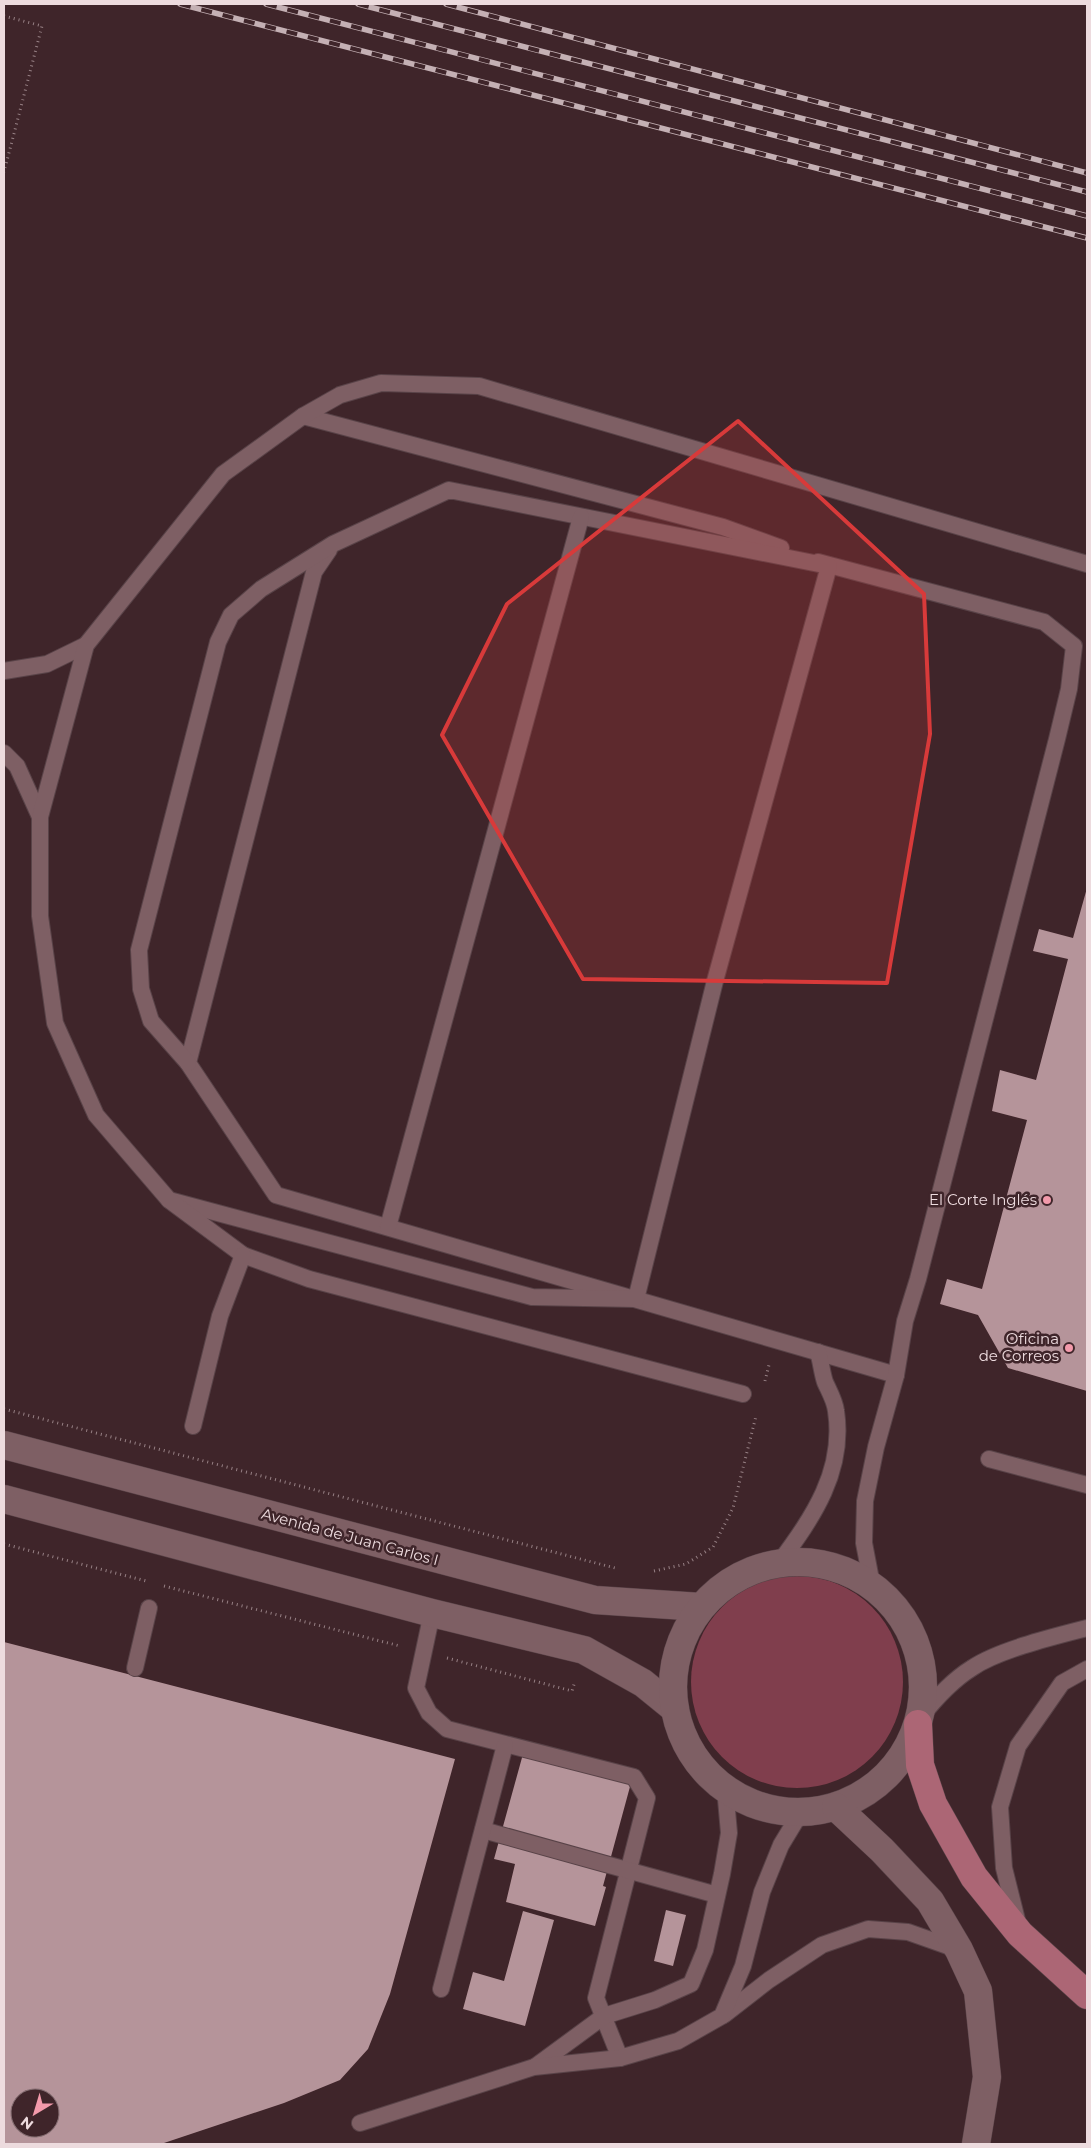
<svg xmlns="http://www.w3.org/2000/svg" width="1091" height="2148" font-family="Montserrat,sans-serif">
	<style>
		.green { fill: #803e4d }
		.building { fill: #b5949a; fill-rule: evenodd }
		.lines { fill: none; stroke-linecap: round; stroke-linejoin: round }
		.service-casing { stroke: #594348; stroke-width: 18 }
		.tertiary-casing { stroke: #594348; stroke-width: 29 }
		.trunk-casing { stroke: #594348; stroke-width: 29 }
		.path { stroke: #978185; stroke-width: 3; stroke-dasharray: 1 4; stroke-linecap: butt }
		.service { stroke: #7e5f64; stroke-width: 16 }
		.tertiary { stroke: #7e5f64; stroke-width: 28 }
		.trunk { stroke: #ac6675; stroke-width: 28 }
		.rail-casing { stroke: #c4b0b4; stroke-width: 5.5 }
		.rail { stroke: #3f252a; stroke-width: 4; stroke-dasharray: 11; stroke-linecap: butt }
		.marked { fill: #d83a3a; fill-opacity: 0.2; stroke: #d83a3a; stroke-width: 4; stroke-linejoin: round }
		.poi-dot { fill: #f39aab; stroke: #3f252a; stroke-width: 2 }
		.labels { text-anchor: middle; stroke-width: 5; stroke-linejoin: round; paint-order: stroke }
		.poi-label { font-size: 15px; fill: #eddbde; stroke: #3f252a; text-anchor: end }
		.street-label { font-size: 15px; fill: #eddbde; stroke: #3f252a }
	</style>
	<rect width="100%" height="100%" fill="#3f252a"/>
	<!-- green -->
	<circle class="green" cx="797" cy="1682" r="106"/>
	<!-- building -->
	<g class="building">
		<polygon points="1087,888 1087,1391 1008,1368 978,1315 940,1304 947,1279 982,1289 1027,1120 992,1111 1000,1070 1036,1080 1068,959 1033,951 1039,929 1073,938"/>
		<path d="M4,1642L455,1759L390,1994L368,2049L340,2080L284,2103L161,2144H4ZM20,2098H50V2128H20Z"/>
		<polygon points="523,1754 631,1783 603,1886 606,1887 595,1926 506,1902 515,1864 494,1859"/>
		<polygon points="666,1910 686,1915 673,1966 654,1961"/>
		<polygon points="523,1911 554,1920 525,2026 463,2009 473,1972 504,1981"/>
	</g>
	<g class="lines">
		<!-- service casing -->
		<g class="service-casing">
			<g id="service">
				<polyline points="303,416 723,527 781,548"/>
				<polyline points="329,550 314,572 188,1063 276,1195 896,1375"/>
				<polyline points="818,562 1044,622 1074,646 1069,689 1057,739 918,1279 905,1321 896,1375 876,1447 865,1501 864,1543 872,1585"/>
				<polyline points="4,671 47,664 86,645"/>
				<polyline points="4,753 17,766 40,817"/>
				<polyline points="169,1200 532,1297 636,1299 715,981 829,566 449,490 333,544 261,589 231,615 218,642 139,950 141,989 151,1021 188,1063"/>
				<polyline points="388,1227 581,517"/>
				<polyline points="743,1394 309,1279 243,1255 169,1200 96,1115 55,1023 40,916 40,817 86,645 223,474 303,416 340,395 381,383 479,386 1087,564"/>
				<polyline points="193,1426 220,1316 243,1255"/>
				<polyline points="989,1459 1087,1485"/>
				<path d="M779,1563C813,1517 845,1471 836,1411C835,1401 829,1391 825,1382C822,1373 821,1362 818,1352"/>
				<polyline points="432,1613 416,1688 429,1713 447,1729 634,1777 647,1798 596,1998 620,2058"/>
				<polyline points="135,1668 149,1608"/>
				<path d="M920,1718C935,1699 951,1681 972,1668C998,1650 1056,1636 1087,1628"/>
				<polyline points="483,1830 717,1895"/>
				<polyline points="1018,1924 1004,1868 1000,1807 1018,1746 1062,1683 1087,1669"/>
				<polyline points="441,1989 505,1745"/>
				<polyline points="724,2015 769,1980 822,1945 868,1929 908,1932 959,1950"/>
				<polyline points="536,2066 604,2016 655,2000 691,1984 705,1950 722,1874 729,1833 725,1788"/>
				<polyline points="360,2123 534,2067 620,2058 678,2041 722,2016 743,1966 762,1892 781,1845 801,1812"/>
			</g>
		</g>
		<!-- tertiary casing -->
		<g class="tertiary-casing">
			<g id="tertiary">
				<polyline points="4,1445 595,1600 701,1607"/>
				<polyline points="4,1499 432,1613 584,1650 643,1683 675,1709"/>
				<circle cx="798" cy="1687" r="125"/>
				<polyline points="836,1807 882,1850 930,1901 959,1950 978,1991 987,2077 976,2144"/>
			</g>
		</g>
		<!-- trunk casing -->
		<g class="trunk-casing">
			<polyline id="trunk" points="918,1724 920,1765 933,1804 974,1877 1020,1934 1087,1995"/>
		</g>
		<!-- path -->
		<g class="path">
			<polyline points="4,16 42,26 4,172"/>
			<polyline points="765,1381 769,1365"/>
			<polyline points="4,1409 615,1568"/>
			<polyline points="4,1544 146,1581"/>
			<polyline points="654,1571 686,1564 713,1547 733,1508 756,1416"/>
			<polyline points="164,1586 400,1646"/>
			<polyline points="447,1658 572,1691 575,1681"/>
		</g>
		<!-- service -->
		<use href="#service" class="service"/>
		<!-- tertiary -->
		<use href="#tertiary" class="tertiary"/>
		<!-- trunk -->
		<use href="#trunk" class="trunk"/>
		<!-- rail casing -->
		<g class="rail-casing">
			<g id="rail">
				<polyline points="180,4 1087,238"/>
				<polyline points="266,4 1087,216"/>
				<polyline points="358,4 1087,192"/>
				<polyline points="446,4 1087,173"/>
			</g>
		</g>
		<!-- rail -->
		<use href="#rail" class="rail"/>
	</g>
	<!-- marked area -->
	<path class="marked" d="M738,421L924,594L930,734L887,983L583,979L442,735L507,604Z"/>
	<!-- markers -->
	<g class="poi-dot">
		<circle cx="1047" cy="1200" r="5"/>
		<circle cx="1069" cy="1348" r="5"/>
	</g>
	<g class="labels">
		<!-- poi labels -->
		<g class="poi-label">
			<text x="1037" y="1205">El Corte Inglés</text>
			<text x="1059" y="1344">Oficina<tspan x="1059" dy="17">de Correos</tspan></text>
		</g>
		<!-- street labels -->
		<g class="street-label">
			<text transform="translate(350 1537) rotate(15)" y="5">Avenida de Juan Carlos I</text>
		</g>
	</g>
	<!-- border -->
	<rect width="1091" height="2148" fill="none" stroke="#eddbde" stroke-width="10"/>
	<!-- north arrow -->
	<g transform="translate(35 2113) rotate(218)"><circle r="24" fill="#3f252a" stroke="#856e72"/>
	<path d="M0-4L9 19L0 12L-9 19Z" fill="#f39aab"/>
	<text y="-8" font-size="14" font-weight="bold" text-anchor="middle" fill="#eddbde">N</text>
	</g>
</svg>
